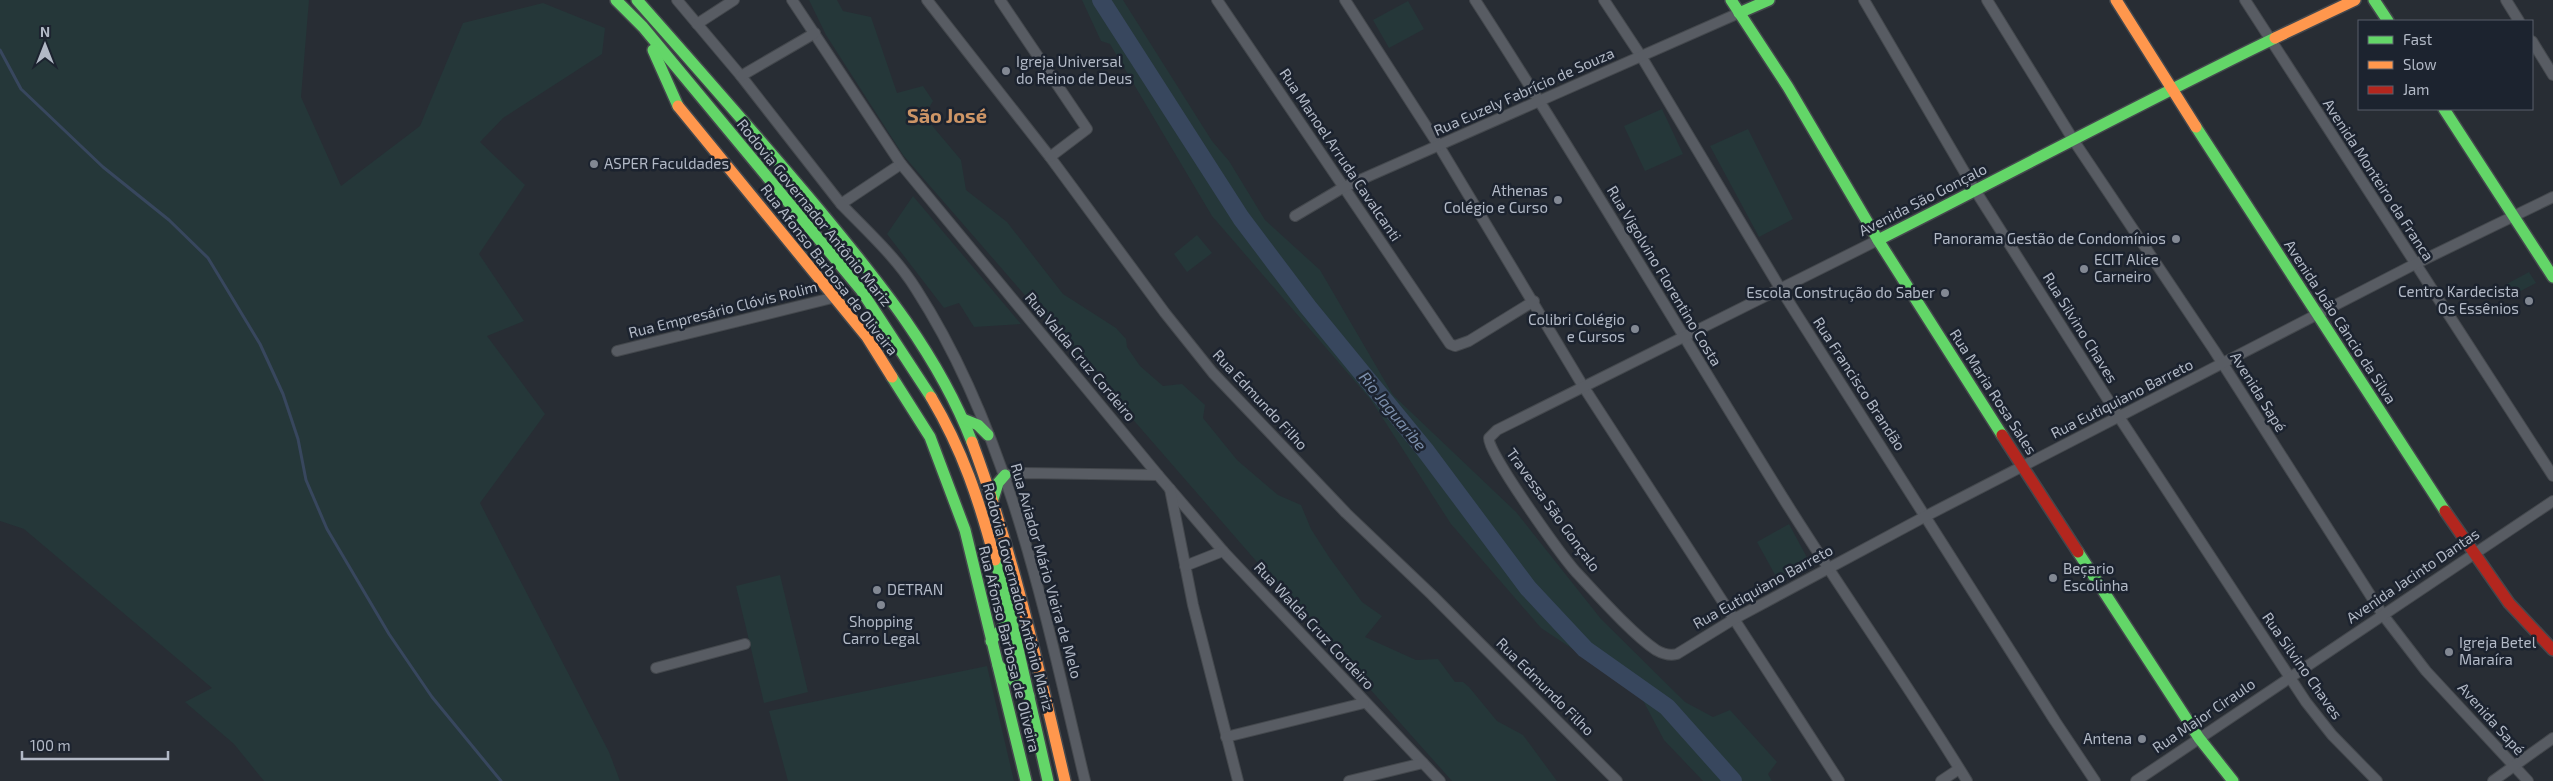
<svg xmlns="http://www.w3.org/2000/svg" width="2553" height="781" font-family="'Exo 2',sans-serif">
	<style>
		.green { fill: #253739 }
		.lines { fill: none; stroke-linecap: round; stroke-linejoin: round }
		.stream { stroke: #38475e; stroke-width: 3 }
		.river { stroke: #38475e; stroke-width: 18 }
		.street-casing { stroke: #44484d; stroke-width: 12 }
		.fast-casing { stroke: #44484d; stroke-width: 14 }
		.slow-casing { stroke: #44484d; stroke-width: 14 }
		.jam-casing { stroke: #44484d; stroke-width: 14 }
		.street { stroke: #585c63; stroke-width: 10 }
		.fast { stroke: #63d668; stroke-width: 11 }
		.slow { stroke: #ff974d; stroke-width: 11 }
		.jam { stroke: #b3261e; stroke-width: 11 }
		.poi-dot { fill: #828893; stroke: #1c232f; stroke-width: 2 }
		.labels { text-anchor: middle; stroke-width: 5; stroke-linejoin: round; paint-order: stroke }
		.poi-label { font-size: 15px; fill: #b2b9c6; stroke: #1c232f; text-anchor: start }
		.street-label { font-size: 15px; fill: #b2b9c6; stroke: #1c232f }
		.water-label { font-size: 16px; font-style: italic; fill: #7c8fac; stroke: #1c232f }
		.district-label { font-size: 20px; font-weight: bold; fill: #cd9566; stroke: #1c232f }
	</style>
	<rect width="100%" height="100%" fill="#282d34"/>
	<!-- green -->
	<g class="green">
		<polygon points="0,0 309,0 301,97 341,186 420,126 463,23 543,3 605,28 602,54 503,118 480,142 525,185 479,254 524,321 487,336 545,414 480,503 609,752 620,781 264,781 234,744 185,702 212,688 24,529 0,521"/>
		<polygon points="809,0 837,0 843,11 871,17 897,93 923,86 933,101 924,116 961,160 966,190 1007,222 1063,294 1116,328 1126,339 1127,347 1140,366 1163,386 1182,384 1205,405 1203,418 1237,460 1278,495 1301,505 1311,529 1329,557 1362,602 1382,616 1365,637 1416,660 1438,659 1455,682 1463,682 1469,687 1497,721 1523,735 1557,781 1452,781 1270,577 903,155 826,35"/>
		<polygon points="1082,0 1123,0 1212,141 1229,161 1265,220 1320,270 1393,395 1516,512 1601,619 1685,702 1713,717 1730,710 1777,762 1768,774 1772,781 1703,781 1664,740 1639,693 1541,628 1451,524 1371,400 1212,216 1110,44 1101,41"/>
		<polygon points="1408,1 1424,29 1389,48 1373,20"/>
		<polygon points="1662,109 1683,154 1645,171 1624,126"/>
		<polygon points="1748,129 1793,219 1759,237 1710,146"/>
		<polygon points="913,196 1021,324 974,327 959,303 944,308 887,234"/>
		<polygon points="1197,235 1212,253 1187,272 1174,254"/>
		<polygon points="2529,272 2536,283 2511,296 2505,285"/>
		<polygon points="1789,524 1811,565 1779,582 1757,542"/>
		<polygon points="780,575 808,692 764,703 736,586"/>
		<polygon points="987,666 1014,781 788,781 769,711"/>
	</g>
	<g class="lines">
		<!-- stream -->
		<polyline class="stream" points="0,50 21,89 103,167 169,220 208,258 260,344 283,394 298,439 306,480 327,529 389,634 432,697 501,781"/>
		<!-- river -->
		<polyline class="river" points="1101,0 1241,218 1308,307 1425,450 1528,588 1585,649 1667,707 1733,781"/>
		<!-- street casing -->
		<g class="street-casing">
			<g id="street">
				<polyline points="677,0 741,76 841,204 901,164"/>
				<polyline points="792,0 901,164 1158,475 1223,551 1440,781"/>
				<polyline points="927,0 1050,157 1165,313 1213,373 1346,513 1432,595 1617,781"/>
				<polyline points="1000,0 1087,129 1050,157"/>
				<polyline points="1217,0 1450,344 1455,346 1469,341 1534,301"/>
				<polyline points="1345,0 1439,146 1583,386 1839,781"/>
				<path d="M1475,0C1582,165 1681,334 1785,501C1844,595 1909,686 1967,781"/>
				<polyline points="1604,0 1641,56 1780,288 2055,721 2095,781"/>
				<polyline points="1864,0 1975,190 2119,417 2306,702 2332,735 2377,781"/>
				<polyline points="1987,0 2074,141 2214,350 2383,615 2426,671 2528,781"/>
				<polyline points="2245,0 2553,476"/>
				<polyline points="2506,0 2519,21"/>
				<polyline points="697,24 734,0"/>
				<polyline points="2532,41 2553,75"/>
				<polyline points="741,76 815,33"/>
				<path d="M841,204C867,231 896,257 916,289C1010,435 1045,614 1085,781"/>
				<polyline points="1295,216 1344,187 1739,13"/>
				<path d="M1878,240L1497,430L1489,438C1486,451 1562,556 1576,572C1596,593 1632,634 1656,650C1663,654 1669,656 1677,654L1734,619L1926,516L2415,264L2553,197"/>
				<polyline points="617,351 836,297"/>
				<polyline points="1005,475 1023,473 1158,475"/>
				<polyline points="1170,489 1193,605 1238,781"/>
				<polyline points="1185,566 1223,551"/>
				<polyline points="656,668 745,644"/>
				<polyline points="1226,737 1364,703"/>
				<polyline points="1349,781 1423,763"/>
				<polyline points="1941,781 1959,769"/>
				<polyline points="2136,781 2553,501"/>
				<polyline points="2493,781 2553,738"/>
			</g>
		</g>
		<!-- fast casing -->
		<g class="fast-casing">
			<g id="fast">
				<polyline points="616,0 643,27 861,290 931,397"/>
				<path d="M637,0C699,70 761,140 821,212C879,282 939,356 972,442"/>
				<polyline points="1731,0 1788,87 1878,240 2002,435"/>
				<polyline points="2374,0 2388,21"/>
				<polyline points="1739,13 1769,0"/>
				<polyline points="653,50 678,106"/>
				<polyline points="2444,109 2553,277"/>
				<polyline points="2196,127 2445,511"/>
				<path d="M1878,240C2011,173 2141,103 2275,38"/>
				<polyline points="892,377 930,437 965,530 1026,781"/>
				<polyline points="963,419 978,425 988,435"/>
				<polyline points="993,499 998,483 1005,475"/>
				<polyline points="2078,552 2199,738 2233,781"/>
				<polyline points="995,560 1011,618 1048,781"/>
				<polyline points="991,641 1011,618"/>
				<polyline points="998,665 1029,696"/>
			</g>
		</g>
		<!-- slow casing -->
		<g class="slow-casing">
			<g id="slow">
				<polyline points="2116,0 2196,127"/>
				<polyline points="2275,38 2355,0"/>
				<polyline points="678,106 867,337 892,377"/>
				<path d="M931,397C963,451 979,500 995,560"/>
				<path d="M972,442C1013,552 1038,666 1065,781"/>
			</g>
		</g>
		<!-- jam casing -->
		<g class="jam-casing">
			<g id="jam">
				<polyline points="2002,435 2078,552"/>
				<polyline points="2445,511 2509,603 2553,650"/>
			</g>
		</g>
		<!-- street -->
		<use href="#street" class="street"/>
		<!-- fast -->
		<use href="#fast" class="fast"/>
		<!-- slow -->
		<use href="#slow" class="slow"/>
		<!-- jam -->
		<use href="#jam" class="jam"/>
	</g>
	<!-- markers -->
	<g class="poi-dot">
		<circle cx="1006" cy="71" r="5"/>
		<circle cx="594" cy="164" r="5"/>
		<circle cx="1558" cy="200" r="5"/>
		<circle cx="2176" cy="239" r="5"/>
		<circle cx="2084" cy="269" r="5"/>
		<circle cx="1945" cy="293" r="5"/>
		<circle cx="2529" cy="301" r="5"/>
		<circle cx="1635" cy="329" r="5"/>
		<circle cx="2053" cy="578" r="5"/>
		<circle cx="877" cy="590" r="5"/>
		<circle cx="881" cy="605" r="5"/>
		<circle cx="2449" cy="652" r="5"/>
		<circle cx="2142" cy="739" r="5"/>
	</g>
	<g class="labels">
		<!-- poi labels -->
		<g class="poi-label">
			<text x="1016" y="67">Igreja Universal<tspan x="1016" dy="17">do Reino de Deus</tspan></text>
			<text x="604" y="169">ASPER Faculdades</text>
			<text x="1548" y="196" text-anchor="end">Athenas<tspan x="1548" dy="17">Colégio e Curso</tspan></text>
			<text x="2166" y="244" text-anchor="end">Panorama Gestão de Condomínios</text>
			<text x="2094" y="265">ECIT Alice<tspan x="2094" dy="17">Carneiro</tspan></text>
			<text x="2519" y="297" text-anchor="end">Centro Kardecista<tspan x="2519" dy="17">Os Essênios</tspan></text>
			<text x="1935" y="298" text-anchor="end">Escola Construção do Saber</text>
			<text x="1625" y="325" text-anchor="end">Colibri Colégio<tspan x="1625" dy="17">e Cursos</tspan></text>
			<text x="2063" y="574">Beçario<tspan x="2063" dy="17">Escolinha</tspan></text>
			<text x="887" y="595">DETRAN</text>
			<text x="881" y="627" text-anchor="middle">Shopping<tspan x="881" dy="17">Carro Legal</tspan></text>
			<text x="2459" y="648">Igreja Betel<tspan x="2459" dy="17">Maraíra</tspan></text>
			<text x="2132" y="744" text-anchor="end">Antena</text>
		</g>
		<!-- street labels -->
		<g class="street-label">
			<text transform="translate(1524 92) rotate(-24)" y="5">Rua Euzely Fabrício de Souza</text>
			<text transform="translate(1340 155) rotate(56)" y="5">Rua Manoel Arruda Cavalcanti</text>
			<text transform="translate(2378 180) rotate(57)" y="5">Avenida Monteiro da Franca</text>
			<text transform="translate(1923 200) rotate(-27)" y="5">Avenida São Gonçalo</text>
			<text transform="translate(814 213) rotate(51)" y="5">Rodovia Governador Antônio Mariz</text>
			<text transform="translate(829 270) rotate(52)" y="5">Rua Afonso Barbosa de Oliveira</text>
			<text transform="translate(1664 276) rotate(59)" y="5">Rua Vigolvino Florentino Costa</text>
			<text transform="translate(723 310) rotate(-14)" y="5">Rua Empresário Clóvis Rolim</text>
			<text transform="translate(2340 322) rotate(57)" y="5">Avenida João Câncio da Silva</text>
			<text transform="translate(2080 328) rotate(58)" y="5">Rua Silvino Chaves</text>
			<text transform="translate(1080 357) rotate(50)" y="5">Rua Valda Cruz Cordeiro</text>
			<text transform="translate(1859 384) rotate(57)" y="5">Rua Francisco Brandão</text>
			<text transform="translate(1993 392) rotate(57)" y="5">Rua Maria Rosa Sales</text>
			<text transform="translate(2258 392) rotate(58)" y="5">Avenida Sapé</text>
			<text transform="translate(2122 399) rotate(-27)" y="5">Rua Eutiquiano Barreto</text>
			<text transform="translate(1260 400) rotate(47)" y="5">Rua Edmundo Filho</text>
			<text transform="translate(1553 510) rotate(54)" y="5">Travessa São Gonçalo</text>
			<text transform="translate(1046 571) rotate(74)" y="5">Rua Aviador Mário Vieira de Melo</text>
			<text transform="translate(2413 576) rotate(-34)" y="5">Avenida Jacinto Dantas</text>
			<text transform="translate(1763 587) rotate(-29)" y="5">Rua Eutiquiano Barreto</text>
			<text transform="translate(1018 597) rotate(75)" y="5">Rodovia Governador Antônio Mariz</text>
			<text transform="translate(1314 626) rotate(47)" y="5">Rua Walda Cruz Cordeiro</text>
			<text transform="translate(1009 649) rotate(76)" y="5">Rua Afonso Barbosa de Oliveira</text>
			<text transform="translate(2302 666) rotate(55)" y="5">Rua Silvino Chaves</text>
			<text transform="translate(1545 687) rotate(45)" y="5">Rua Edmundo Filho</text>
			<text transform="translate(2204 716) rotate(-34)" y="5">Rua Major Ciraulo</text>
			<text transform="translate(2491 719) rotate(48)" y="5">Avenida Sapé</text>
		</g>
		<!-- water labels -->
		<g class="water-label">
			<text transform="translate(1393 411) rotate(51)" y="6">Rio Jaguaribe</text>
		</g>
		<!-- district labels -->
		<g class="district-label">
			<text x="947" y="123">São José</text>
		</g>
	</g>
	<!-- legend -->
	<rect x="2358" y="20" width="175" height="90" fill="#1c232f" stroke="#585f6b"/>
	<rect x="2368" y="36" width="25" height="8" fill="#63d668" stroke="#585f6b"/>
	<text x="2403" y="45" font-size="15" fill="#b2b9c6">Fast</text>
	<rect x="2368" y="61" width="25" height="8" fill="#ff974d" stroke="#585f6b"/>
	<text x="2403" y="70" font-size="15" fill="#b2b9c6">Slow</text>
	<rect x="2368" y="86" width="25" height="8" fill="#b3261e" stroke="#585f6b"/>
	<text x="2403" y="95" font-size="15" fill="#b2b9c6">Jam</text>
	<!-- north arrow -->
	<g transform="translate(45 45)" stroke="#1c232f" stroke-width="4" paint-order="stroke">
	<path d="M0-4L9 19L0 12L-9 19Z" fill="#b2b9c6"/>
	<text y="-8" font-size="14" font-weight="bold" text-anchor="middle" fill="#b2b9c6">N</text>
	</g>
	<!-- scale -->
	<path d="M22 751v8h146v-8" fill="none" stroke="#b2b9c6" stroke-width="2.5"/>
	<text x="30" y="751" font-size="15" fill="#b2b9c6" stroke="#1c232f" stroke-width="4" paint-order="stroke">100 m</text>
</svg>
